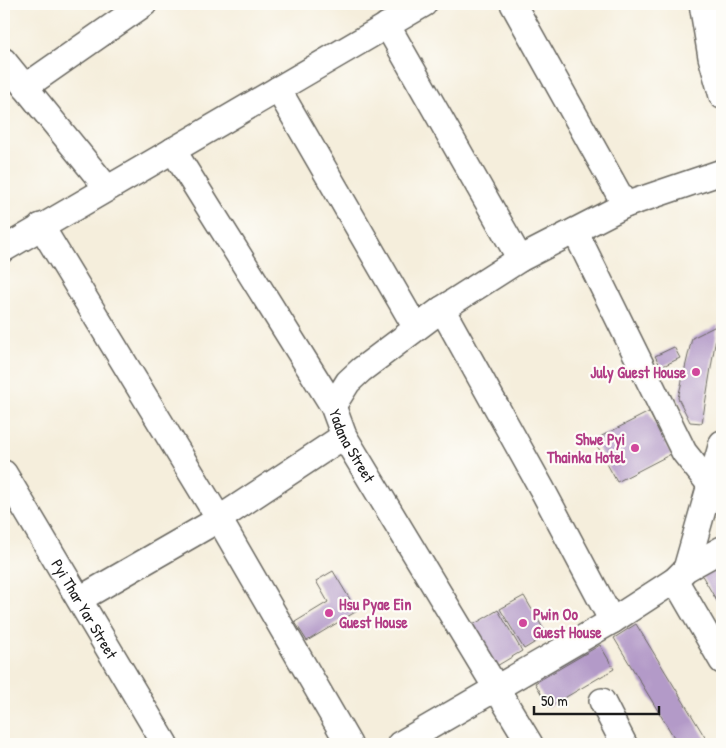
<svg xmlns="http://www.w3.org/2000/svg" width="726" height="748" font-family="'Patrick Hand',sans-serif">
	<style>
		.building { fill: #b39ac8 }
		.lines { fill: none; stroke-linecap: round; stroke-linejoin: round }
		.minor-casing { stroke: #68665f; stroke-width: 28 }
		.minor { stroke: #fff; stroke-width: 25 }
		.hotel-dot { fill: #d1479c; stroke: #fdfcf7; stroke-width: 2 }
		.labels { text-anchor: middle; stroke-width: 4.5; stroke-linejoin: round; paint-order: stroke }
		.hotel-label { font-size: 16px; font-weight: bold; fill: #b23c85; stroke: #fdfcf7; text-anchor: end }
		.street-label { font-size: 16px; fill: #1c1c1c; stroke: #fdfcf7 }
	</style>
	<rect width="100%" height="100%" fill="#fdfcf7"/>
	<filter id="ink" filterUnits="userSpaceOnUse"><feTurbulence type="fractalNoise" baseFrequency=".02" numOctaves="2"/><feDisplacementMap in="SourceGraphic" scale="10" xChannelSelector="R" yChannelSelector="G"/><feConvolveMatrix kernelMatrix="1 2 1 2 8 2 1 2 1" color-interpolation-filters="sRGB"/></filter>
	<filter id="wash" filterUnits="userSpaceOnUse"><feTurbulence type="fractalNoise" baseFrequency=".0096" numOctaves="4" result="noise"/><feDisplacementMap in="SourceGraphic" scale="20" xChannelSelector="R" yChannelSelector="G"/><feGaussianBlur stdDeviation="1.12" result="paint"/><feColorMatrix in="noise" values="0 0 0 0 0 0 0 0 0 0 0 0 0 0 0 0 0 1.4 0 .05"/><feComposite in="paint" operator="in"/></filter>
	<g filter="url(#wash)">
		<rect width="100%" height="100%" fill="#f5eedc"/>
		<g id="blocks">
			<!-- building -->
			<g class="building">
				<polygon points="718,325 702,423 690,422 678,398 692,338"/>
				<polygon points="674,347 680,358 661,367 655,356"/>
				<polygon points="649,412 671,454 617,482 594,440"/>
				<polygon points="722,560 722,610 700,572"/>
				<polygon points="333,571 357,611 307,641 295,622 328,602 316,581"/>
				<polygon points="524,596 547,635 524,649 500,609"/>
				<polygon points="498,610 522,651 495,667 471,626"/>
				<polygon points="636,624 677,691 709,744 678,744 614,638"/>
				<polygon points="600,645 614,669 549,707 535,683"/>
			</g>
		</g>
	</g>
	<g filter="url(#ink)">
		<use href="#blocks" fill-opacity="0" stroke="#68665f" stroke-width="1"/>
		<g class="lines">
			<!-- minor casing -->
			<g class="minor-casing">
				<g id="minor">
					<polyline points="513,4 625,205"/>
					<polyline points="702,4 711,57 722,96"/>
					<polyline points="387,25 520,259"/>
					<polyline points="4,61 107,188"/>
					<polyline points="25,87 144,4"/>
					<polyline points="278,89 416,328"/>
					<path id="s1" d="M173,150L333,406L344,436L530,744"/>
					<polyline points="41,226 219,519 349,744"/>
					<polyline points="575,231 684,452 711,486"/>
					<polyline points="4,249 424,4"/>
					<polyline points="442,309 542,489 612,621"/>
					<polyline points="333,406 348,382 361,370 442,309 520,259 625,205 722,172"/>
					<path id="s2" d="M4,473L165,744"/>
					<polyline points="686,569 722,443"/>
					<polyline points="675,580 722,661"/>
					<polyline points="80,599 219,519 344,436"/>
					<polyline points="602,701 624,744"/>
					<polyline points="400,744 612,621 675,580 686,569 722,549"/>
				</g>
			</g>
			<!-- minor -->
			<use href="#minor" class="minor"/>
		</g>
	</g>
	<!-- markers -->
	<g class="hotel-dot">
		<circle cx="696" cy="372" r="5"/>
		<circle cx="635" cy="448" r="5"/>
		<circle cx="329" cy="613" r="5"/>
		<circle cx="523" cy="623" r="5"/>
	</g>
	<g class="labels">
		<!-- hotel labels -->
		<g class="hotel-label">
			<text x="686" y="378">July Guest House</text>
			<text x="625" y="445">Shwe Pyi<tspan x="625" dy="18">Thainka Hotel</tspan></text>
			<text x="339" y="610" text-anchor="start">Hsu Pyae Ein<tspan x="339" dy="18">Guest House</tspan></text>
			<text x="533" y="620" text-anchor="start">Pwin Oo<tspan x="533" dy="18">Guest House</tspan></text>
		</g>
		<!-- street labels -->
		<g class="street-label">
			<text dy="6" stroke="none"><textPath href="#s1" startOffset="346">Yadana Street</textPath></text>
			<text dy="6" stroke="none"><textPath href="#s2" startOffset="158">Pyi Thar Yar Street</textPath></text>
		</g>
	</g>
	<!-- margin -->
	<rect width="726" height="748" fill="none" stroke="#fdfcf7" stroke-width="20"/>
	<!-- scale -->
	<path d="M534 706v8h125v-8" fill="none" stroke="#1c1c1c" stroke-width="2.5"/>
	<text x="541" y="706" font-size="15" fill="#1c1c1c" stroke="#fdfcf7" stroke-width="4" paint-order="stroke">50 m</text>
</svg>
